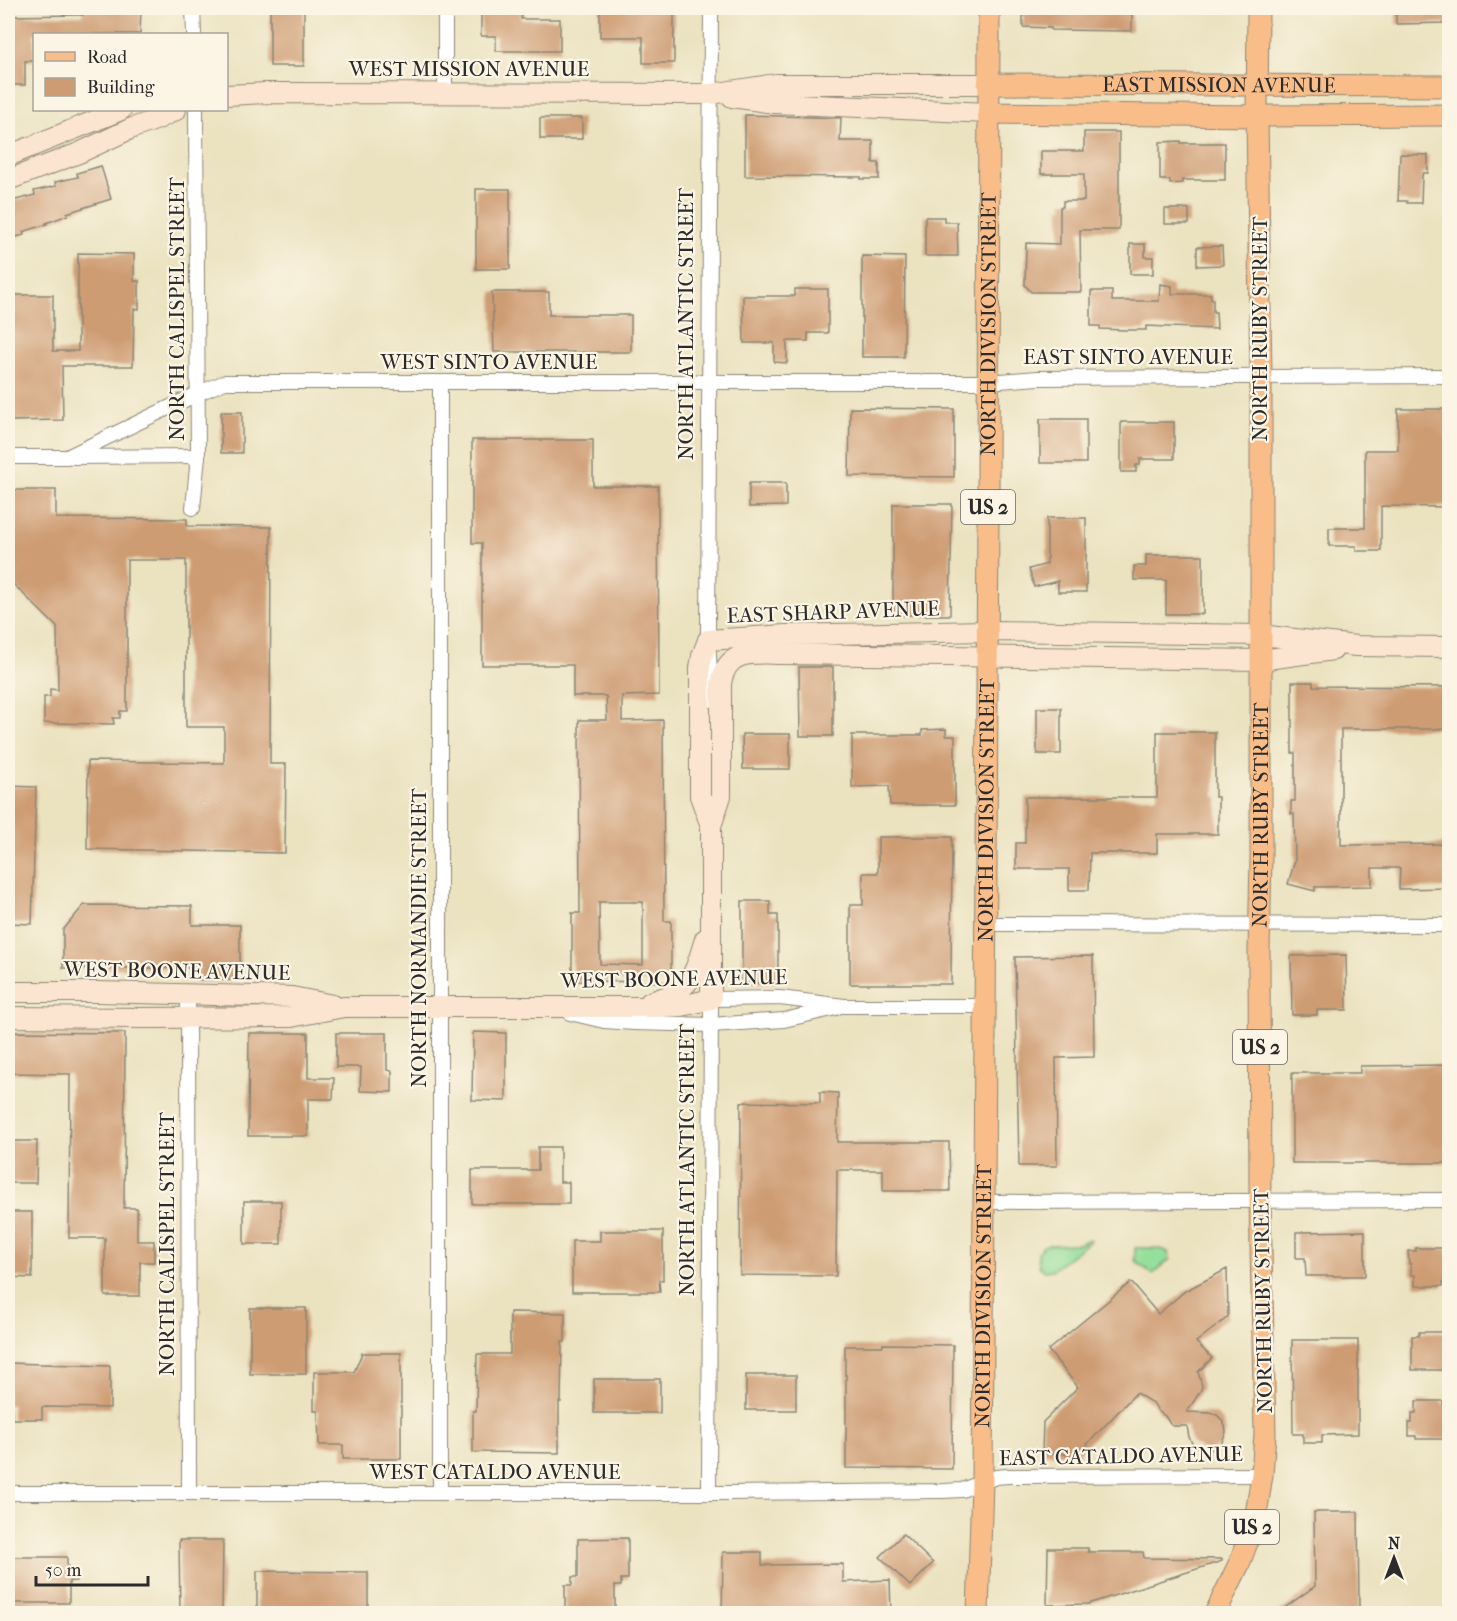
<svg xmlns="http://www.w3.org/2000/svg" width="1457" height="1621" font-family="'IM FELL French Canon',serif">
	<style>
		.grass { fill: #94df9b; stroke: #608563; stroke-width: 1.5 }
		.building { fill: #ce9c73; fill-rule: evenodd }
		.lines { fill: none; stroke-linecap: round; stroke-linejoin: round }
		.street-casing { stroke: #8b8676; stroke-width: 16 }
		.secondary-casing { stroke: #8b8676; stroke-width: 22 }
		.primary-casing { stroke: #8b8676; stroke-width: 23 }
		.street { stroke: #fff; stroke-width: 14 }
		.secondary { stroke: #fce5d0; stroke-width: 20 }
		.primary { stroke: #f8bd89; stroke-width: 21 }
		.labels { text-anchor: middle; stroke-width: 4.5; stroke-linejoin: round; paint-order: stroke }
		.shield { fill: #fcf5e5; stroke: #6a6863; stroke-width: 1.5 }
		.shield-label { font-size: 20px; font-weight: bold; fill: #2b2b2b }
		.street-label { font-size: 21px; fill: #2b2b2b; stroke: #fcf5e5 }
	</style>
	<rect width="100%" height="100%" fill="#fcf5e5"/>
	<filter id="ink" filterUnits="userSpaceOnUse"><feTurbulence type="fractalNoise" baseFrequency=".0167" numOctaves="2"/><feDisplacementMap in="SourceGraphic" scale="12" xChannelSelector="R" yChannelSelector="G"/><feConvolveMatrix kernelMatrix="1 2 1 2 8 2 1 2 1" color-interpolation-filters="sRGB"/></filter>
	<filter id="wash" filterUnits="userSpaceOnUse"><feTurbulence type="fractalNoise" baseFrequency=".008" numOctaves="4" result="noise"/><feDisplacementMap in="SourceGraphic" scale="24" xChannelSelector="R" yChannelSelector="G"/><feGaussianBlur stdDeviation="1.35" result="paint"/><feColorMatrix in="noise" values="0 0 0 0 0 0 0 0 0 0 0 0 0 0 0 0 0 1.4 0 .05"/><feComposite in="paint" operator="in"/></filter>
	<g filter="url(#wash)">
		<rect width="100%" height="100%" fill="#ebe2c0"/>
		<!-- grass -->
		<g class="grass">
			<polygon points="1089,1239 1090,1241 1052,1270 1044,1271 1039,1266 1038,1252 1042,1247 1046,1245 1078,1244"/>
			<path d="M1135,1248C1146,1248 1157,1247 1168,1252L1170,1259L1153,1274C1147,1269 1140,1266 1135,1260Z"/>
		</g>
		<g id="blocks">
			<!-- building -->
			<g class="building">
				<polygon points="83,8 141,8 140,34 34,34 34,61 25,61 25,85 8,85 8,16 83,15"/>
				<rect x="270" y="8" width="34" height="58"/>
				<polygon points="481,8 521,8 521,19 560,19 560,51 496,51 496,36 481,36"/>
				<polygon points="600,8 674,8 674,63 643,63 643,37 600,37"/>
				<polygon points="1023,8 1132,8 1132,31 1051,30 1051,28 1023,27"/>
				<polygon points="1396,8 1449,8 1449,23 1396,24"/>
				<polygon points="745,115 841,118 840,141 873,141 873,163 879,163 879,179 861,179 861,177 745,176"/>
				<rect x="540" y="118" width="42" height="21"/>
				<polygon points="1084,132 1119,132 1119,230 1080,230 1081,292 1031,292 1025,285 1026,243 1060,244 1060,207 1063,207 1063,201 1084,201 1084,174 1041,174 1041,151 1084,151"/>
				<polygon points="1181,141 1181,143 1225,143 1225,180 1182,180 1182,183 1170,184 1170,180 1160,180 1160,142"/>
				<polygon points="1400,154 1428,155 1428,173 1423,173 1422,176 1421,203 1407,203 1407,201 1398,201"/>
				<polygon points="101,166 111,199 67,213 68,215 46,223 47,224 23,232 24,235 8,239 8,205 13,204 12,201 35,195 34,191 56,186 55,182 78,177 77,173"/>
				<rect x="476" y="189" width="34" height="80"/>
				<rect x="1165" y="209" width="24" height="15"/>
				<polygon points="925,217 944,217 944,222 957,222 958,256 925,256"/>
				<polygon points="1130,244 1145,244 1145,257 1153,257 1153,274 1130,274"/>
				<polygon points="1222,246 1223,265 1197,266 1197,247"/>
				<polygon points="78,253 134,254 134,281 139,281 139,309 134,309 133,366 62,366 63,420 8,421 8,295 53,295 53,351 78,351"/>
				<polygon points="862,256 905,257 904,357 862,357"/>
				<polygon points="1160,284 1172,286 1172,294 1211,294 1211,299 1213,299 1213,312 1216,312 1217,329 1146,326 1146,330 1125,330 1100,329 1100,326 1091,326 1091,291 1112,291 1112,301 1159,301"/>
				<polygon points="795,289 828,289 828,333 808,333 808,341 787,341 787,363 774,362 774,343 744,343 743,296 795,296"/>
				<polygon points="492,292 549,292 549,315 631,315 631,352 494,352"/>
				<polygon points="850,408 954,409 954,477 849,476"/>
				<polygon points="1398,409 1449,409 1449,507 1381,506 1381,551 1356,551 1356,546 1329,546 1329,528 1365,528 1365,450 1398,450"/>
				<rect x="221" y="412" width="21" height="41"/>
				<rect x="1040" y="419" width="46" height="44"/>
				<polygon points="1121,422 1174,422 1174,459 1140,459 1140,465 1136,465 1136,472 1121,472"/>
				<path d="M472,440H593V486H658L659,695L622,696V721L663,720L664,921H671V980L669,982L572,981V913H580L579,720H607L606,696H573V665H482V543H472ZM599,902H643V965L600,964Z"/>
				<polygon points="749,483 786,483 786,506 749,507"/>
				<polygon points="8,490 56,490 56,518 187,519 187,526 271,527 270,764 286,764 285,853 87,849 88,761 224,763 224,727 186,727 186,560 127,560 127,711 120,711 120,718 113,718 114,724 44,723 44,697 50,697 50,689 58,690 57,627 8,579"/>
				<polygon points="893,504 952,504 950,615 893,615"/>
				<polygon points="1047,518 1086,518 1086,592 1058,592 1058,581 1034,587 1029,569 1047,564"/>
				<polygon points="1146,555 1203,555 1203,614 1166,614 1166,580 1134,580 1134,566 1146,566"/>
				<polygon points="799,667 833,667 833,736 800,736"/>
				<polygon points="1292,682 1313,682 1313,686 1449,687 1449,729 1341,729 1341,845 1449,844 1449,888 1399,889 1400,868 1372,868 1372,886 1315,887 1315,891 1288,884 1295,860 1294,814 1291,814 1291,801 1295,801 1295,753 1292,753"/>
				<rect x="1037" y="708" width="24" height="46"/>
				<polygon points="946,729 946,736 955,736 955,805 890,805 889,786 852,787 852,735 922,735 922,730"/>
				<polygon points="1157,732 1215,732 1215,797 1218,797 1218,834 1157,834 1157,853 1090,853 1089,890 1069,890 1069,869 1016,869 1016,843 1025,843 1025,797 1157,797"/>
				<polygon points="742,734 790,734 790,769 743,769"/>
				<polygon points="8,786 36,787 32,924 8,923"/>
				<polygon points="878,837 952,837 951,984 850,984 850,905 863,905 863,873 878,873"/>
				<polygon points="742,901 770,901 770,915 778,915 778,983 742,983"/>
				<polygon points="84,905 192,906 192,925 240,925 240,980 199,980 199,968 63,968 63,930"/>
				<polygon points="1346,955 1347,1010 1317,1010 1317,1015 1292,1015 1291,956"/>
				<polygon points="1093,956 1094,1057 1056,1058 1057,1166 1019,1166 1015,957"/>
				<polygon points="8,1032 125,1033 124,1208 137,1208 137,1241 154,1241 154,1262 140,1262 140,1296 105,1296 105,1238 69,1238 70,1074 8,1073"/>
				<polygon points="473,1032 506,1033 506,1101 472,1100"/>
				<polygon points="249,1033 308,1033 308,1078 334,1078 333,1099 308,1099 308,1136 248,1136"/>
				<polygon points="336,1033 387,1033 387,1070 392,1071 392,1092 360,1091 361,1067 336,1067"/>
				<polygon points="1449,1065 1449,1163 1292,1163 1292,1073 1360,1073 1360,1066"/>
				<polygon points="820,1092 838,1093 837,1142 949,1142 950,1191 883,1191 883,1170 837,1170 836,1276 740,1275 741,1102 820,1103"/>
				<polygon points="8,1141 37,1141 36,1183 8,1183"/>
				<polygon points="538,1147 560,1147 560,1182 569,1182 569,1204 472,1204 472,1170 538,1170"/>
				<rect x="244" y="1201" width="37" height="43"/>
				<polygon points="8,1212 32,1212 32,1278 8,1277"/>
				<polygon points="600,1231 663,1231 663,1280 659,1280 660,1292 572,1292 572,1241 600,1241"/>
				<polygon points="1365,1231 1365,1276 1306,1276 1305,1258 1296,1258 1296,1232"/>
				<polygon points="1416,1248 1449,1248 1449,1282 1443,1282 1443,1286 1415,1286 1415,1275 1411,1275 1411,1264 1409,1264 1408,1251 1416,1251"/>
				<polygon points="1227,1269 1228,1317 1196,1342 1212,1358 1198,1372 1202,1386 1201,1390 1187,1412 1211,1413 1217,1415 1222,1420 1225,1426 1226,1432 1221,1444 1216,1448 1210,1450 1203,1450 1197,1447 1192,1443 1189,1437 1187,1426 1173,1426 1170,1424 1165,1416 1158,1411 1154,1404 1136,1393 1077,1455 1042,1453 1043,1422 1078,1387 1048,1350 1131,1282 1158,1314 1185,1291"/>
				<rect x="250" y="1308" width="56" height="66"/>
				<polygon points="510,1312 565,1313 565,1342 562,1342 561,1402 559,1402 559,1453 473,1452 473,1411 476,1411 477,1354 510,1354"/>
				<polygon points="1419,1332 1449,1332 1449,1370 1412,1370 1412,1336 1419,1336"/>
				<polygon points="1292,1340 1358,1340 1358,1434 1322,1435 1322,1443 1303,1443 1303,1434 1293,1434"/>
				<polygon points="883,1344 953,1345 952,1469 846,1468 846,1375 845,1375 845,1346 883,1346"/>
				<polygon points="362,1353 401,1353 401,1459 343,1459 343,1445 319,1445 318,1411 314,1411 314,1372 354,1372"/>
				<polygon points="8,1363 110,1366 110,1408 42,1407 42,1419 12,1419 12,1405 8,1405"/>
				<rect x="746" y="1375" width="50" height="35"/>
				<rect x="594" y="1379" width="66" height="34"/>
				<polygon points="1416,1401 1443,1401 1443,1405 1449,1405 1449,1439 1416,1439 1416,1436 1409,1436 1409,1423 1412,1423 1412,1413 1416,1413"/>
				<polygon points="1314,1512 1358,1512 1359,1608 1351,1614 1276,1614 1315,1586"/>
				<polygon points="903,1534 933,1563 910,1586 880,1557"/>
				<polygon points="628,1538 628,1579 621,1579 621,1586 615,1586 615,1614 565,1614 565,1585 572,1585 572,1577 578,1577 578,1539"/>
				<polygon points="179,1540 223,1540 222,1614 180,1614"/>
				<polygon points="1048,1548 1088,1548 1088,1552 1143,1552 1144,1558 1222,1559 1222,1561 1088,1604 1047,1605"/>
				<polygon points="723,1552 762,1552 762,1565 843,1564 843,1582 890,1580 891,1614 722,1614"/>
				<polygon points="8,1557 67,1557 67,1567 70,1567 70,1570 76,1570 76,1581 69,1581 69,1603 8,1603"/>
				<polygon points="257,1571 368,1572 368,1613 257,1612"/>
			</g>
		</g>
	</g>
	<g filter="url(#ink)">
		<use href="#blocks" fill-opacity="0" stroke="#8b8676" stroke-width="1.5"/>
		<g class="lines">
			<!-- street casing -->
			<g class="street-casing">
				<g id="street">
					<polyline points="193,8 194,34"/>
					<polyline points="445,8 445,93"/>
					<polyline points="711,8 708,640 711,687 716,703"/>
					<polyline points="8,457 67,457 199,393 225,382 988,382 1038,378 1450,376"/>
					<polyline points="72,457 198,456"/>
					<polyline points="193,508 198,456 196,110"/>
					<polyline points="985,924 1450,925"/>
					<polyline points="188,995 189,1493"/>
					<polyline points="570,1013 604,1021 634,1023 711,1025 784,1020 836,1008"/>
					<polyline points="984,1202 1450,1200"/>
					<polyline points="8,1493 728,1493 943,1491 962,1490 996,1477 1008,1476 1262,1475"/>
					<polyline points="440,1493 440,383"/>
					<polyline points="709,1493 711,999 780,998 844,1006 985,1006"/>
				</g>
			</g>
			<!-- secondary casing -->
			<g class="secondary-casing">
				<g id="secondary">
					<polyline points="226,95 266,93 711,94 776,84 988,84"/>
					<polyline points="732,97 774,103 988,113"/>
					<polyline points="8,156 121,110"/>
					<polyline points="8,180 79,153 130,129 158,119 176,110"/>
					<polyline points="708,640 785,635 987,631 1261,635 1356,646 1450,647"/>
					<polyline points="708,640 702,656 700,668 700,796 711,826"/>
					<polyline points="772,651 785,654 1261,660 1333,650"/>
					<polyline points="8,992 97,992 292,997 333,1005"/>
					<path d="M650,1002C692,990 693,978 705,939"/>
					<path d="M8,1017L146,1018L291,1017L344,1007H661L682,1006L711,999V826L721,796V683C727,647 756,654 785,654"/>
				</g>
			</g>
			<!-- primary casing -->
			<g class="primary-casing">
				<g id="primary">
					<path id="s1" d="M988,84L1450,86"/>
					<polyline points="988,113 1257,116 1450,115"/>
					<path id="s2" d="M978,1614L982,1482L984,1202L988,513L989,8"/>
					<path id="s3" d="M1215,1614L1239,1564L1255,1521L1262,1475L1265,1434L1260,1201L1259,952L1261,857V377L1257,116L1258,8"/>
				</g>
			</g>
			<!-- street -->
			<use href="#street" class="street"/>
			<!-- secondary -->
			<use href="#secondary" class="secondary"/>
			<!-- primary -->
			<use href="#primary" class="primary"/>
		</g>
	</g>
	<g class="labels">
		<!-- shield labels -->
		<g class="shield">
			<rect x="961" y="490" width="54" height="34" rx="4.5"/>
			<rect x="1233" y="1030" width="54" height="34" rx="4.5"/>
			<rect x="1225" y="1510" width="54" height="34" rx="4.5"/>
		</g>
		<g class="shield-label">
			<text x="988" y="514">US 2</text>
			<text x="1260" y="1054">US 2</text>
			<text x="1252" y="1534">US 2</text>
		</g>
		<!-- street labels -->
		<g class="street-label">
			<text x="469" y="76">WEST MISSION AVENUE</text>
			<text dy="7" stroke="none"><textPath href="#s1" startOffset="231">EAST MISSION AVENUE</textPath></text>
			<text transform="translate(177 309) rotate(-90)" y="7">NORTH CALISPEL STREET</text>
			<text transform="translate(686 324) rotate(-90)" y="7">NORTH ATLANTIC STREET</text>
			<text dy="7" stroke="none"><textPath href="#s2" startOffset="1290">NORTH DIVISION STREET</textPath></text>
			<text transform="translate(1260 329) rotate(-90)" y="7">NORTH RUBY STREET</text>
			<text x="1128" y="364">EAST SINTO AVENUE</text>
			<text x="489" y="369">WEST SINTO AVENUE</text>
			<text transform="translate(833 612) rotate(-2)" y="7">EAST SHARP AVENUE</text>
			<text dy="7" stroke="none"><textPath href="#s2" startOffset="804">NORTH DIVISION STREET</textPath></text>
			<text dy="7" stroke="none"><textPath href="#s3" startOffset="808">NORTH RUBY STREET</textPath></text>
			<text transform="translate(419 938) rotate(-90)" y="7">NORTH NORMANDIE STREET</text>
			<text transform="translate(177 971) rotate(1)" y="7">WEST BOONE AVENUE</text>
			<text transform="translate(674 979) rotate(-1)" y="7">WEST BOONE AVENUE</text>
			<text transform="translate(687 1160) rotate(-90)" y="7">NORTH ATLANTIC STREET</text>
			<text transform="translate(167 1244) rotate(-90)" y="7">NORTH CALISPEL STREET</text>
			<text dy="7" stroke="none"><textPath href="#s2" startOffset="318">NORTH DIVISION STREET</textPath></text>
			<text transform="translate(1263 1301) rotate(-91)" y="7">NORTH RUBY STREET</text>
			<text transform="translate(1121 1456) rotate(-1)" y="7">EAST CATALDO AVENUE</text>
			<text x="495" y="1479">WEST CATALDO AVENUE</text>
		</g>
	</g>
	<!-- margin -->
	<rect width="1457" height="1621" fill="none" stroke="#fcf5e5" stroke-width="30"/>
	<!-- legend -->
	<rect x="33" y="33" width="195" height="78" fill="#fcf5e5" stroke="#a8a49b" stroke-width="1.5"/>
	<rect x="45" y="52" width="30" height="9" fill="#f8bd89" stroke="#a8a49b" stroke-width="1.5"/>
	<text x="87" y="63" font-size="18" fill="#2b2b2b">Road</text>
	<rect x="45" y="78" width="30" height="18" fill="#ce9c73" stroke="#a8a49b" stroke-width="1.5"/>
	<text x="87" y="93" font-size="18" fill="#2b2b2b">Building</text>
	<!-- north arrow -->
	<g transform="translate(1394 1558)" stroke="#fcf5e5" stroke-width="4.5" paint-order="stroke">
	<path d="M0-4.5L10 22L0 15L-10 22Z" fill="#2b2b2b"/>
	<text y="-9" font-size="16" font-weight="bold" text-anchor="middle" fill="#2b2b2b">N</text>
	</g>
	<!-- scale -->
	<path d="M36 1576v9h112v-9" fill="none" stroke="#2b2b2b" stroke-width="3"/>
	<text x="45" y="1576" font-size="18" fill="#2b2b2b" stroke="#fcf5e5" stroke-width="4.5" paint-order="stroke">50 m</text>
</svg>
